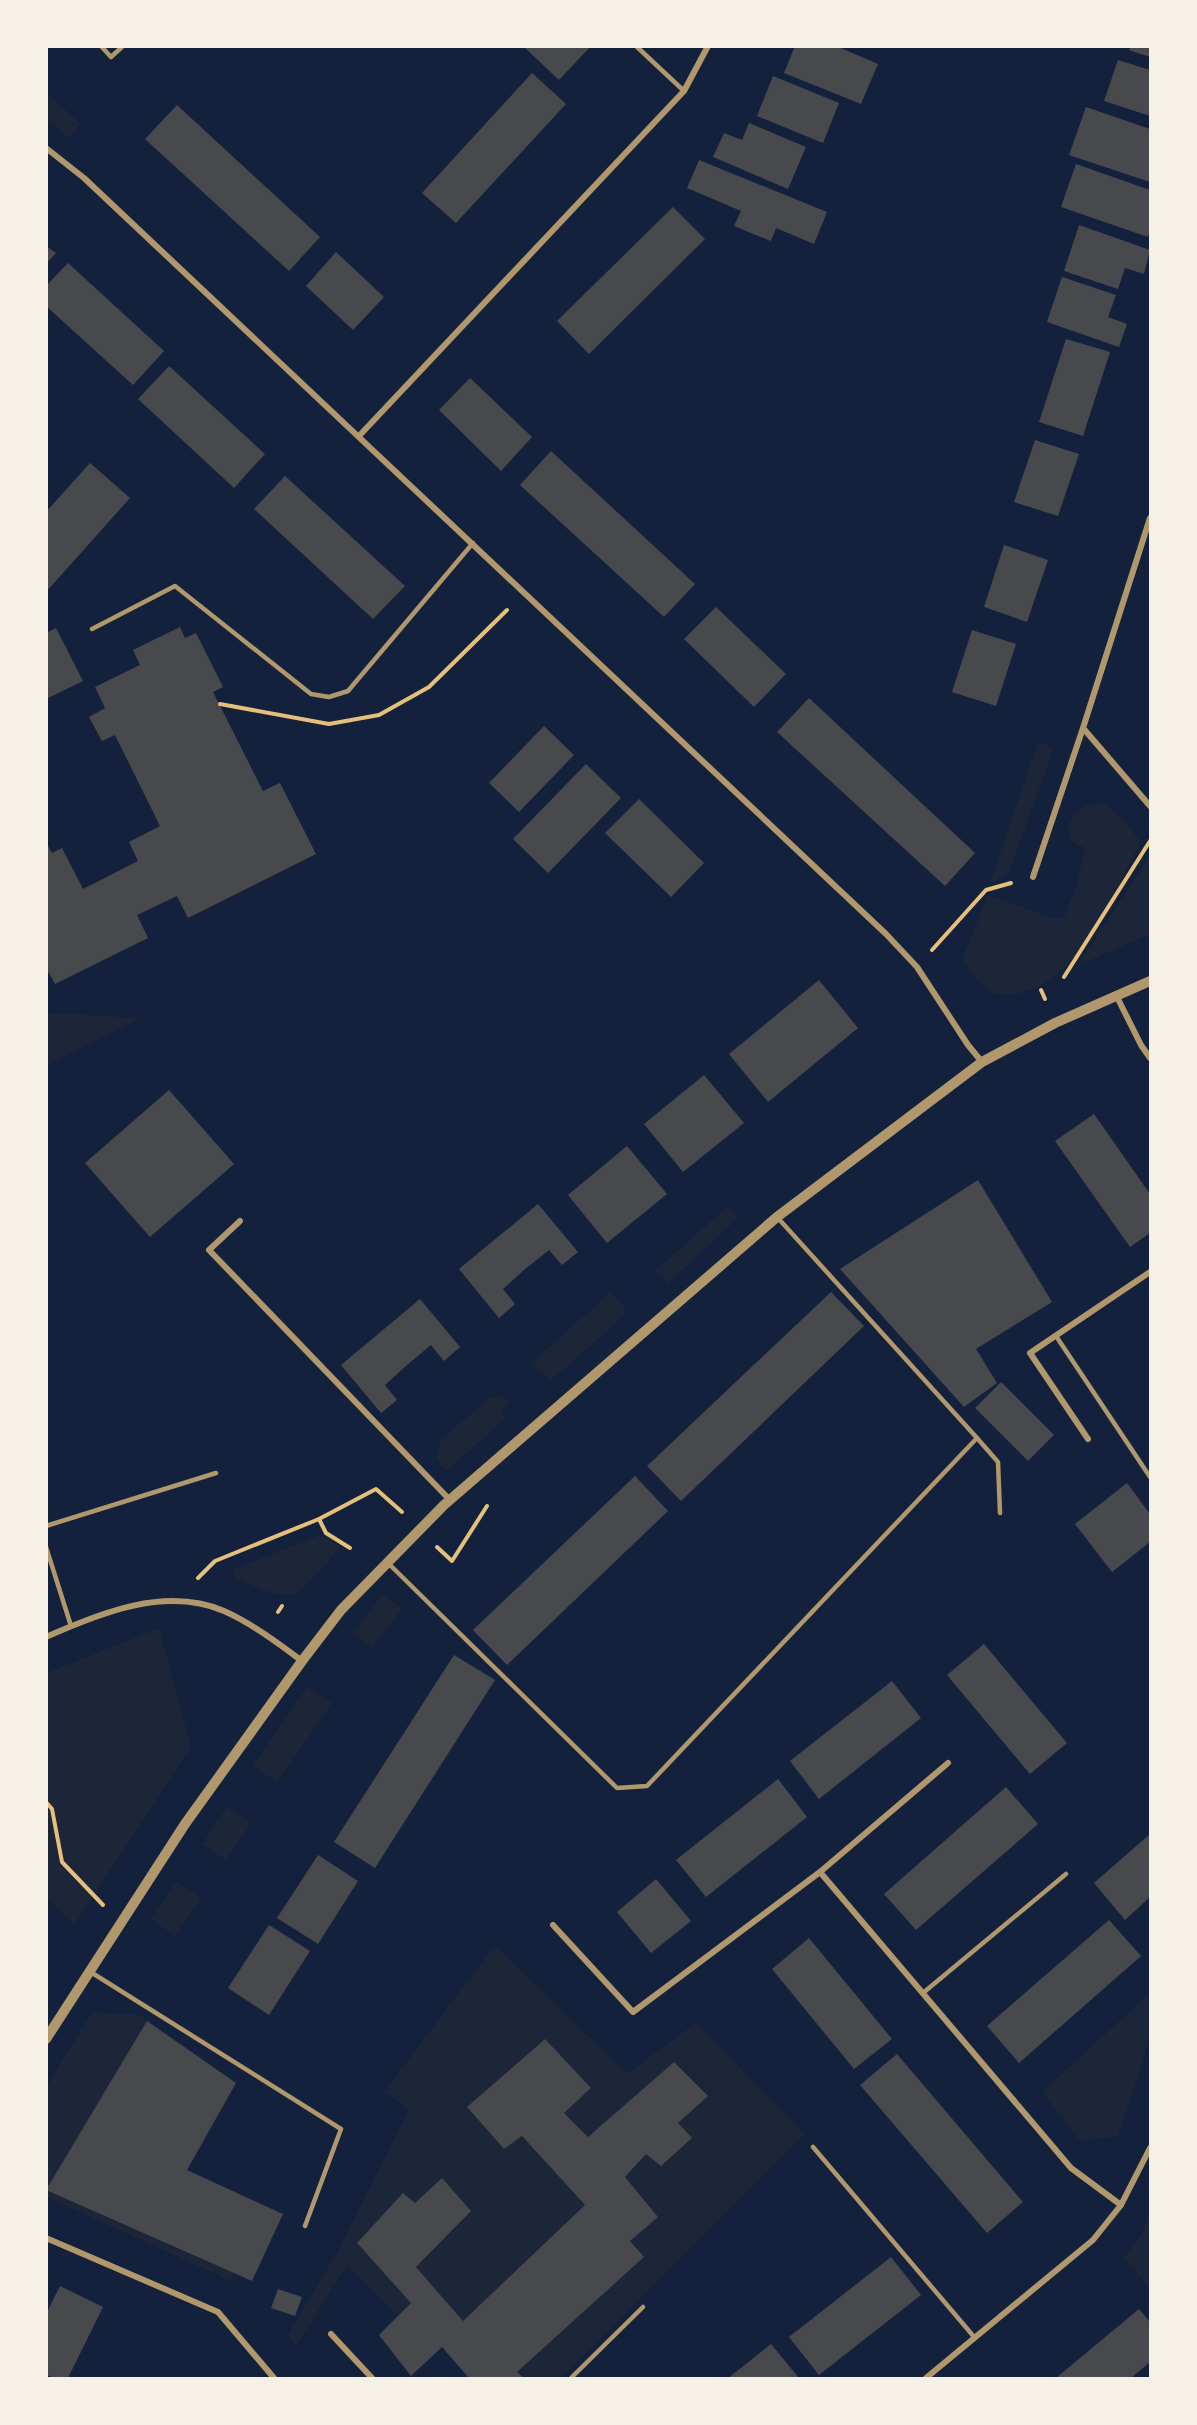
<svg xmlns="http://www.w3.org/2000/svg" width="1197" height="2425" font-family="Bitter,serif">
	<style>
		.green { fill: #1d2539 }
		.building { fill: #48494c }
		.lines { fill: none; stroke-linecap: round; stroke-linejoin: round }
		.path { stroke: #e5c07b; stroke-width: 4 }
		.service { stroke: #b1986c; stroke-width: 4.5 }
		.minor { stroke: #b1986c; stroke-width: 6 }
		.tertiary { stroke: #b1986c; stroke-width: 10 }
	</style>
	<rect width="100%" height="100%" fill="#14213d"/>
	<!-- green -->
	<g class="green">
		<polygon points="47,93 81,124 68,138 47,119"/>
		<polygon points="1038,742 1054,748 1008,875 990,883"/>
		<path d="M1104,803L1123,819L1141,842C1121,879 1088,948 1058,974C1044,986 1016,998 998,994C983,991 971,971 962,960L988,895L1056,919L1064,917L1077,884L1085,848L1072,842L1067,830C1075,809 1081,804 1104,803Z"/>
		<polygon points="1150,856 1150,934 1077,966"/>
		<polygon points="47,1011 49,1013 141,1018 47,1065"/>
		<polygon points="728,1206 738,1218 668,1283 655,1271"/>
		<polygon points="611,1292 624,1307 624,1316 550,1381 531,1363"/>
		<polygon points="501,1396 510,1402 501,1411 506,1418 446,1471 436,1459 441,1439 490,1398"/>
		<path d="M321,1535L341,1546C296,1596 301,1609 234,1577V1569Z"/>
		<polygon points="383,1594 402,1609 372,1648 353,1633"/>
		<polygon points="159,1628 191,1747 74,1925 47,1897 47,1673"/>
		<polygon points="307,1687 332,1703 277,1782 253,1766"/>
		<polygon points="227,1807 251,1823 226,1860 202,1844"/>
		<polygon points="176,1882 201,1898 175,1936 151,1919"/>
		<polygon points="495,1945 627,2074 696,2023 805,2134 561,2378 524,2378 517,2372 644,2257 630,2241 658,2217 625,2177 646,2154 661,2166 691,2139 678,2123 588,2137 564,2113 590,2088 544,2039 467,2108 504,2149 522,2136 585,2205 463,2321 416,2267 471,2211 442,2179 415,2203 403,2193 357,2243 411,2303 398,2315 347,2265 296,2346 288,2335 336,2254 409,2109 384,2092"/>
		<polygon points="1150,1993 1150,2039 1118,2136 1080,2141 1042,2092"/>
		<polygon points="92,2012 141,2015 147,2021 47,2189 47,2086"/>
		<polygon points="47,2190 233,2273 231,2281 47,2197"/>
		<polygon points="1150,2214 1150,2288 1124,2258 1141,2235"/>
	</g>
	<!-- building -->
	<g class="building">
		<polygon points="523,46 591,46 559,80"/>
		<polygon points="795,46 836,46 878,64 861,104 784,73"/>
		<polygon points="1131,46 1150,46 1150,57 1129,50"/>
		<polygon points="1118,60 1150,70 1150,116 1104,101"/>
		<polygon points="532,73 566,104 456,223 422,193"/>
		<polygon points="773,76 839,103 823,143 757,116"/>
		<polygon points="177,105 320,237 289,271 145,139"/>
		<polygon points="1086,107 1150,129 1150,182 1069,155"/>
		<polygon points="749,123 806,147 788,189 713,157 724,133 742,140"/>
		<polygon points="699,160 827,212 814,244 776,228 771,241 734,226 741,211 687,188"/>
		<polygon points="1076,164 1150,190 1150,229 1148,237 1061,207"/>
		<polygon points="673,207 705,239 589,354 557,321"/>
		<polygon points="1079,225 1150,250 1144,274 1125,268 1118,289 1064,271"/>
		<polygon points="46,246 56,253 46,264"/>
		<polygon points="336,252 384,297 353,330 306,286"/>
		<polygon points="68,263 164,351 133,385 46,306 46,286"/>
		<polygon points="1062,277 1116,295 1108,317 1127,324 1119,347 1047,322"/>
		<polygon points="1066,339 1110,352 1083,436 1039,422"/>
		<polygon points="169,366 265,454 234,488 138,399"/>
		<polygon points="470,378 532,437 501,471 439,410"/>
		<polygon points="1035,440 1079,454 1058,516 1014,502"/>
		<polygon points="551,451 695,584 664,617 520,485"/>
		<polygon points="90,463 130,498 46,592 46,512"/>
		<polygon points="285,476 405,586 373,619 254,509"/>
		<polygon points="1004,545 1048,560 1027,622 984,607"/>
		<polygon points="716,607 786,674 754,707 684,639"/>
		<polygon points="180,627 185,638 196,633 223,687 213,692 263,791 280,783 316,854 188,918 177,896 137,915 148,938 55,984 46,968 46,842 52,853 62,848 83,889 138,861 129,842 160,826 115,735 102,741 89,717 105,708 95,687 140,665 133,650"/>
		<polygon points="56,628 83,681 46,699 46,633"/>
		<polygon points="972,630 1016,644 996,706 952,692"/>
		<polygon points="809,698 975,853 945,886 777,732"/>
		<polygon points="544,726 574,755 519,812 489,783"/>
		<polygon points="586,764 621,798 548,873 513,839"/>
		<polygon points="639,799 704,863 671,897 605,833"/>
		<polygon points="819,980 858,1028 768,1102 729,1054"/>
		<polygon points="704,1075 744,1123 683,1172 644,1124"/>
		<polygon points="169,1090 234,1164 150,1237 85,1163"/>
		<polygon points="1094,1114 1150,1194 1150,1233 1130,1247 1055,1141"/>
		<polygon points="627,1146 667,1194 607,1243 568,1195"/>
		<polygon points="978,1180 1052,1302 976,1349 997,1383 964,1407 840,1269"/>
		<polygon points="538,1204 578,1252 562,1265 549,1250 525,1269 503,1289 515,1304 499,1318 459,1269"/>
		<polygon points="831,1292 864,1326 681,1501 647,1466"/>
		<polygon points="420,1299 460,1347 444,1361 431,1345 407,1365 385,1385 397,1400 381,1413 341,1365"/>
		<polygon points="1001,1382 1054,1435 1028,1461 975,1408"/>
		<polygon points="635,1476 668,1511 507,1665 473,1630"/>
		<polygon points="1127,1483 1150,1514 1150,1542 1112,1572 1075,1524"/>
		<polygon points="984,1644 1067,1743 1030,1774 947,1675"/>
		<polygon points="454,1655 495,1680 375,1868 334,1842"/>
		<polygon points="892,1681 921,1718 819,1799 790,1761"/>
		<polygon points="778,1779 807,1817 706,1897 676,1860"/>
		<polygon points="1006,1787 1038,1824 916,1930 884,1894"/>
		<polygon points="1150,1834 1150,1897 1125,1920 1094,1883"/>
		<polygon points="318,1855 358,1881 318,1944 277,1918"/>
		<polygon points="656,1879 691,1921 651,1953 617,1912"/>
		<polygon points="1109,1920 1141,1956 1019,2063 987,2026"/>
		<polygon points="269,1925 310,1951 269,2015 228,1988"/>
		<polygon points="809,1938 892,2039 854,2069 772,1969"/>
		<polygon points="147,2021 236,2083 187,2170 283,2214 252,2281 46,2190"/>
		<polygon points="545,2039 591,2088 564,2113 588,2137 674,2062 708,2096 678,2123 692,2138 661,2166 646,2154 625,2177 658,2217 630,2241 644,2257 517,2372 524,2378 469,2378 442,2347 411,2376 379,2335 411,2303 357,2243 403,2193 415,2203 442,2178 471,2211 416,2267 463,2321 585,2205 522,2136 504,2149 467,2107"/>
		<polygon points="897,2054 1023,2202 987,2233 860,2085"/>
		<polygon points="891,2257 921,2295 819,2375 789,2337"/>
		<polygon points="60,2286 103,2307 68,2378 55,2378 46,2375 46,2314"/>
		<polygon points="278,2289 302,2297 295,2316 271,2308"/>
		<polygon points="1139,2309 1150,2322 1150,2362 1131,2378 1056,2378"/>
		<polygon points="771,2344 799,2378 728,2378 746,2364"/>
	</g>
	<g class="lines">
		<!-- path -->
		<g class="path">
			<polyline points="220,704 329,724 379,715 429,687 507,610"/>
			<polyline points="932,950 986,890 1011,883"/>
			<polyline points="1064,977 1150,841"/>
			<polyline points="1041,990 1045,999"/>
			<polyline points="319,1519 326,1533 350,1548"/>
			<polyline points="437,1547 452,1561 487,1506"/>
			<polyline points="198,1578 215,1561 319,1519 376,1489 402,1512"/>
			<polyline points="278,1612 282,1606"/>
			<polyline points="46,1802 52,1809 62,1862 103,1905"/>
		</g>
		<!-- service -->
		<g class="service">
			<polyline points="101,46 111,57 123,46"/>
			<polyline points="636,46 684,91"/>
			<polyline points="92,629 175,586 311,694 329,697 348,691 473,543"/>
			<polyline points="1056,1336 1150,1477"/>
			<polyline points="977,1438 998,1462 1000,1513"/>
			<polyline points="46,1526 216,1473"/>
			<polyline points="46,1547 71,1626"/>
			<polyline points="389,1564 617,1788 647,1786 977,1438 777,1217"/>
			<polyline points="89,1971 341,2129 305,2226"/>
			<polyline points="923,1993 1066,1874"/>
			<polyline points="813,2147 975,2338"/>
			<polyline points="571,2378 643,2307"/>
		</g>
		<!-- minor -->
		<g class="minor">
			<polyline points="46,148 84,178 886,934 917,967 968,1045 982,1062"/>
			<polyline points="359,436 684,91 708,46"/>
			<polyline points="1150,518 1083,728 1150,806"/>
			<polyline points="1033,877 1083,728"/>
			<polyline points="1117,997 1141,1045 1150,1058"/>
			<polyline points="240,1221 209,1250 449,1499"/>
			<polyline points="1088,1439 1030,1353 1150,1272"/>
			<path d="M46,1637C100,1613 166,1586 224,1611C251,1623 278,1643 302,1661"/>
			<polyline points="820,1872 1071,2168 1121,2205"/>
			<polyline points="553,1925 633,2012 820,1872 948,1763"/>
			<polyline points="46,2238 218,2312 274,2378"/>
			<polyline points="331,2334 372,2378"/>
			<polyline points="926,2378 1093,2240 1121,2205 1150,2148"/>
		</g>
		<!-- tertiary -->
		<polyline class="tertiary" points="46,2039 185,1824 302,1661 341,1610 444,1505 777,1217 982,1062 1055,1023 1150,981"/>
	</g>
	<!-- border -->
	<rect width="1197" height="2425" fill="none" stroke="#f6f1e7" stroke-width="96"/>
</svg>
